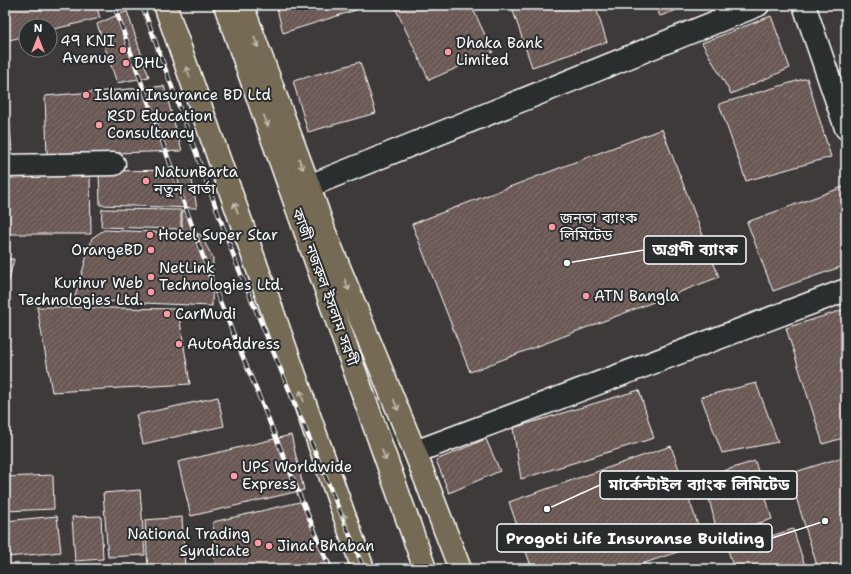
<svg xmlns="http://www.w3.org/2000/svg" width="851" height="574" font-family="'Shantell Sans','Noto Sans Bengali',sans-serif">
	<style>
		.building { fill: url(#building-hatch); stroke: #fff }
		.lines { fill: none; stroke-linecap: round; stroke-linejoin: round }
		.minor-casing { stroke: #fff; stroke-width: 25 }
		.highway-casing { stroke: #fff; stroke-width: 25 }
		.minor { stroke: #2a2d2e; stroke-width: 22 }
		.highway { stroke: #746b52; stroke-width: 22 }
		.rail-casing { stroke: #fff; stroke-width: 4.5 }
		.rail { stroke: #2a2d2e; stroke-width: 3; stroke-dasharray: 9; stroke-linecap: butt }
		.oneway { stroke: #c0bcb1 }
		.poi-dot { fill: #ff9aa2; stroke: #2a2d2e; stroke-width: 1.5 }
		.labels { text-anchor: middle; stroke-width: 4; stroke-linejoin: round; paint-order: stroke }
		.poi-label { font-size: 15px; fill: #fff; stroke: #2a2d2e; text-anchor: start }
		.street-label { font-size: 15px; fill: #fff; stroke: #2a2d2e }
		.leader { fill: none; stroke: #fff; stroke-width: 1.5 }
		.callout-dot { fill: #fff; stroke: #2a2d2e; stroke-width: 1.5 }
		.callout { fill: #2a2d2e; stroke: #fff; stroke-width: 1.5 }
		.callout-label { font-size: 16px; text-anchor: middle; font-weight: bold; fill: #fff }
	</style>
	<defs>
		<pattern id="building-hatch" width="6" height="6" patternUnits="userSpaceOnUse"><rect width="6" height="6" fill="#6b5954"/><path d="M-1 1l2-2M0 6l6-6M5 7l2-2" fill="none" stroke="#81726e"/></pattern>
	</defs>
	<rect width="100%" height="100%" fill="#3e3a39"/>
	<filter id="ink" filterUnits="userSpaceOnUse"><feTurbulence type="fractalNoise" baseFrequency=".025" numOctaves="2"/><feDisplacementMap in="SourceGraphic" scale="8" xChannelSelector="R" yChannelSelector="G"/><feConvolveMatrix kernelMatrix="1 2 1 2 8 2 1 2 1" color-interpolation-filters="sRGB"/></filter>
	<g filter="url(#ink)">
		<!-- building -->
		<g class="building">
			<polygon points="5,5 96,5 100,18 50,30 50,26 26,26 26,36 5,41"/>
			<polygon points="276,5 354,5 356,10 283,33"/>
			<polygon points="394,5 471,5 493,52 429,80"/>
			<polygon points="511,5 595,5 607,42 532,67"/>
			<polygon points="655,5 691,5 660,16"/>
			<polygon points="127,11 149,77 117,83 97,24"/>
			<polygon points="771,16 790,68 731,94 702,43"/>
			<polygon points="360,62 376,113 308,132 293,81"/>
			<polygon points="5,68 12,151 5,151"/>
			<polygon points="807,78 831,157 746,181 719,104"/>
			<polygon points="164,86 182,151 47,155 45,96"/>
			<polygon points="662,129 719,277 470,372 412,224"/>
			<polygon points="190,170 197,208 100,205 99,171"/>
			<polygon points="90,174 91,234 5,234 5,175"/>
			<polygon points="843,187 846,194 846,265 773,291 747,222"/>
			<polygon points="102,209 181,210 181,229 101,227"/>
			<polygon points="182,211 186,211 194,233 182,232"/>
			<polygon points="104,230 200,234 213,258 212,306 74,300 92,238"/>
			<polygon points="5,259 14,259 5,296"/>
			<polygon points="37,307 178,309 190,384 52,392"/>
			<polygon points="846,309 846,437 823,444 786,328"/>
			<polygon points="756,383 778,442 722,453 701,397"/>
			<polygon points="639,390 654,438 521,479 513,428"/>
			<polygon points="218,397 224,426 143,444 136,415"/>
			<polygon points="291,435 304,490 191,516 178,462"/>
			<polygon points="486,439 500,471 449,493 436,460"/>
			<polygon points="671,446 704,543 627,569 532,569 509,502"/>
			<polygon points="846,456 846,569 818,569 789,474"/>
			<polygon points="755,461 772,519 718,536 704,477"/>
			<polygon points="53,475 54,509 5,511 5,477"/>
			<polygon points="140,490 145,555 108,557 103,493"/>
			<polygon points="304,501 333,569 215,569 213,522"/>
			<polygon points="57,516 61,552 7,557 5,536 5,521"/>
			<polygon points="101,516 103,559 75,561 72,517"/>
			<polygon points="182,517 185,569 148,569 145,520"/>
			<polygon points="793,529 806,569 734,569 728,550"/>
		</g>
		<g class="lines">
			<!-- minor casing -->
			<g class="minor-casing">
				<g id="minor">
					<polyline points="804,5 846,128"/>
					<polyline points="5,166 114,164"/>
					<polyline points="309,186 758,5"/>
					<polyline points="415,452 846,290"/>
				</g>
			</g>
			<!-- highway casing -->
			<g class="highway-casing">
				<g id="highway">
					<polyline points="165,5 363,569"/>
					<polyline points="225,5 425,569"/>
					<polyline points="242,5 309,186 325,233 415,452 460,569"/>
				</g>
			</g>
			<!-- minor -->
			<use href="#minor" class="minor"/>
			<!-- highway -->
			<use href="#highway" class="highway"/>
			<!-- rail casing -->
			<g class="rail-casing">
				<g id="rail">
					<polyline points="114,5 212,282 330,569"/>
					<polyline points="142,5 237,265 364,569"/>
				</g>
			</g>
			<!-- rail -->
			<use href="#rail" class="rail"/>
		</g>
		<!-- one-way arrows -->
		<defs><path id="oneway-shaft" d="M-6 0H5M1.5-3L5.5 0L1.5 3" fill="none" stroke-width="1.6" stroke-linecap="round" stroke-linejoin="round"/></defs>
		<g class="oneway">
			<use href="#oneway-shaft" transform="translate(256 42) rotate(70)"/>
			<use href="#oneway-shaft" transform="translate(188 72) rotate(-109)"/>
			<use href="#oneway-shaft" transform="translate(266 121) rotate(70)"/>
			<use href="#oneway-shaft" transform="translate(301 164) rotate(70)"/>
			<use href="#oneway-shaft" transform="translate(236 208) rotate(-109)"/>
			<use href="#oneway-shaft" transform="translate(347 285) rotate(68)"/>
			<use href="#oneway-shaft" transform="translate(302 396) rotate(-109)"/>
			<use href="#oneway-shaft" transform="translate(396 405) rotate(68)"/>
			<use href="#oneway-shaft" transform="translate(384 455) rotate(70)"/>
			<use href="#oneway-shaft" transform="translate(345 519) rotate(-109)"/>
		</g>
	</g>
	<!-- markers -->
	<g class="poi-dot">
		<circle cx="123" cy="50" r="4"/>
		<circle cx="448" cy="52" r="4"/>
		<circle cx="126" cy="63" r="4"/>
		<circle cx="86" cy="95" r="4"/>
		<circle cx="99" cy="125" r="4"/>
		<circle cx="146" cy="181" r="4"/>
		<circle cx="552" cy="227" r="4"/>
		<circle cx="150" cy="235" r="4"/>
		<circle cx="151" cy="250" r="4"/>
		<circle cx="151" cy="277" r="4"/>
		<circle cx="151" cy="292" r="4"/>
		<circle cx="586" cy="296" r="4"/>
		<circle cx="167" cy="314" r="4"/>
		<circle cx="179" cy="344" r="4"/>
		<circle cx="234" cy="476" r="4"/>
		<circle cx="258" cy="543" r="4"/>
		<circle cx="269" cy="546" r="4"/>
	</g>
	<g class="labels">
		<!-- poi labels -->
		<g class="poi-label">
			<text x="115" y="46" text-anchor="end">49 KNI<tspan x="115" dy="17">Avenue</tspan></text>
			<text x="456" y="48">Dhaka Bank<tspan x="456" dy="17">Limited</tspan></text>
			<text x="134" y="68">DHL</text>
			<text x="94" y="100">Islami Insurance BD Ltd</text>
			<text x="107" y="121">RSD Education<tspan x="107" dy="17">Consultancy</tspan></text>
			<text x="154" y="177">NatunBarta<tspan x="154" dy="17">নতুন বার্তা</tspan></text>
			<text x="560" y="223">জনতা ব্যাংক<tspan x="560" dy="17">লিমিটেড</tspan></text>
			<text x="158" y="240">Hotel Super Star</text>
			<text x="143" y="255" text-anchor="end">OrangeBD</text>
			<text x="159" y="273">NetLink<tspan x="159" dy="17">Technologies Ltd.</tspan></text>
			<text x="143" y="288" text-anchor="end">Kurinur Web<tspan x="143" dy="17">Technologies Ltd.</tspan></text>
			<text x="594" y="301">ATN Bangla</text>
			<text x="175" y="319">CarMudi</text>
			<text x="187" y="349">AutoAddress</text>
			<text x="242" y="472">UPS Worldwide<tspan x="242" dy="17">Express</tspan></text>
			<text x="250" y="539" text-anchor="end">National Trading<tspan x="250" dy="17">Syndicate</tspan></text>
			<text x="277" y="551">Jinat Bhaban</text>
		</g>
		<!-- street labels -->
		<g class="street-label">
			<text transform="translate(325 287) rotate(70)" y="5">কাজী নজরুল ইসলাম সরণী</text>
		</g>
	</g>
	<!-- callouts -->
	<path class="leader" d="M567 263L644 250M547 509L600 485M825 521L772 538"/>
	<g class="callout-dot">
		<circle cx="567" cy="263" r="4"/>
		<circle cx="547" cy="509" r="4"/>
		<circle cx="825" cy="521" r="4"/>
	</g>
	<g class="callout">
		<rect x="644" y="236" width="102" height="28" rx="4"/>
		<rect x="600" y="471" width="197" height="28" rx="4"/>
		<rect x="497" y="524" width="275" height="28" rx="4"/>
	</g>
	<g class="callout-label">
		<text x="695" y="255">অগ্রণী ব্যাংক</text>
		<text x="699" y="490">মার্কেন্টাইল ব্যাংক লিমিটেড</text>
		<text x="635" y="544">Progoti Life Insuranse Building</text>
	</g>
	<!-- margin -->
	<rect width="851" height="574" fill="none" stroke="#2a2d2e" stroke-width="20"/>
	<rect x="10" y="10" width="831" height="554" fill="none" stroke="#fff" stroke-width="1.5" filter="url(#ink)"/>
	<!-- north arrow -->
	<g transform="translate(38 38)"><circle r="19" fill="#2a2d2e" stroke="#7f8182"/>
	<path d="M0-3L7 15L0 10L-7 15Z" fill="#ff9aa2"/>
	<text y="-6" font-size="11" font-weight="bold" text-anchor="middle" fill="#ffffff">N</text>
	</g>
</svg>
